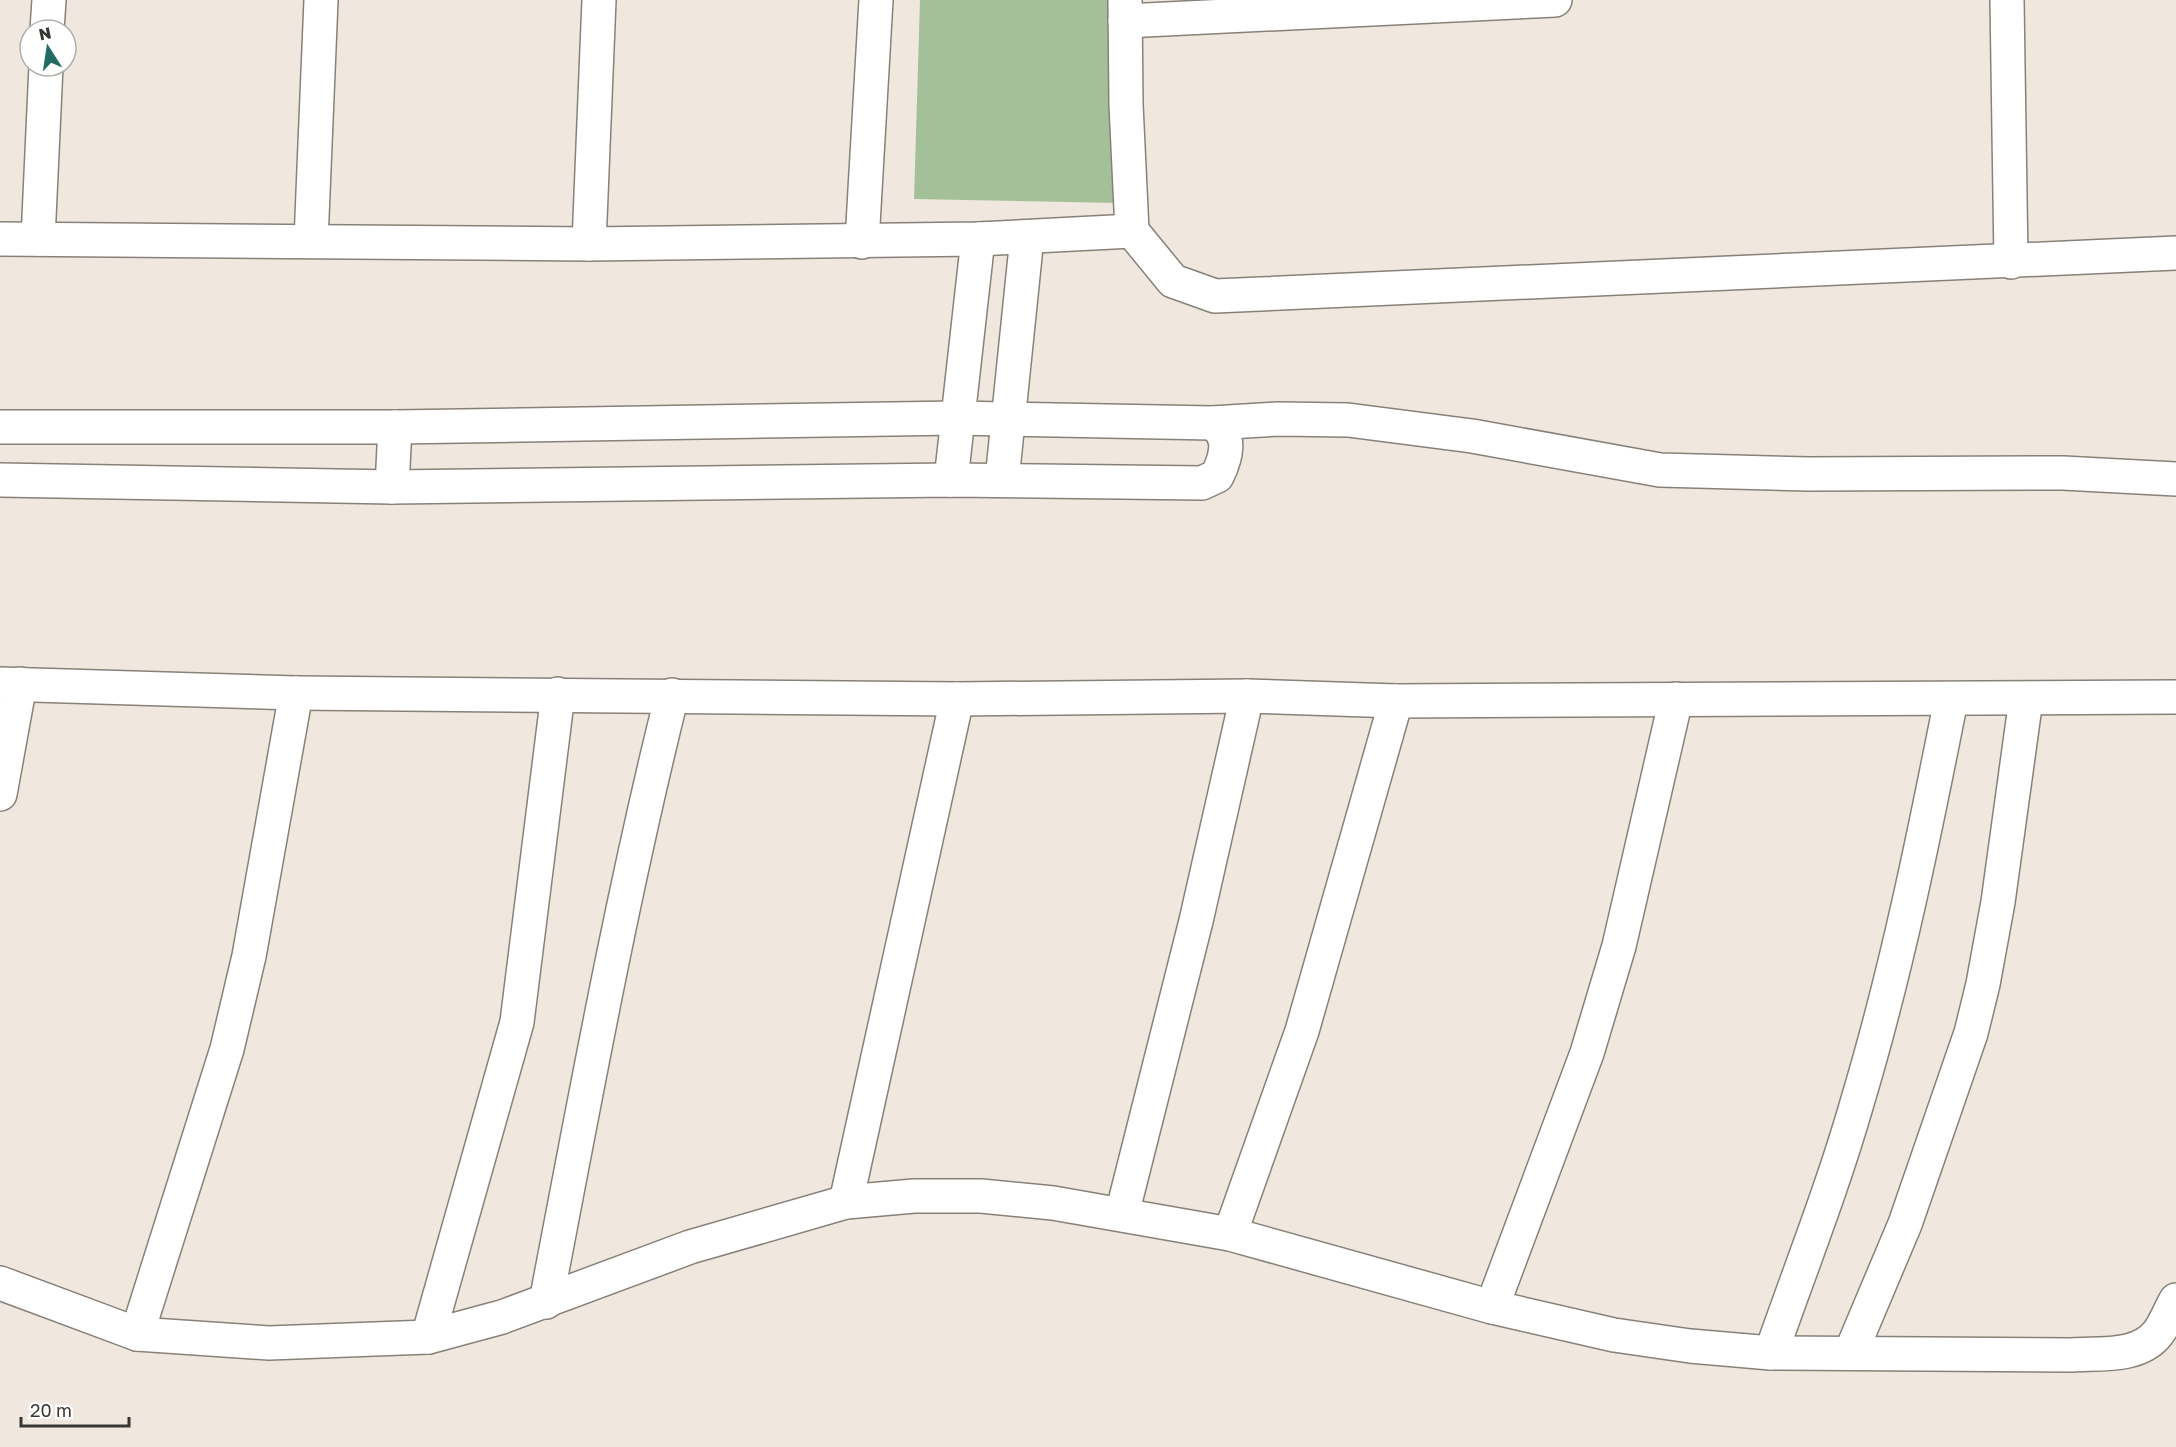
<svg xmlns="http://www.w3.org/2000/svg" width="2176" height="1447" font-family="'Golos Text',sans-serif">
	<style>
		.green { fill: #a4c098 }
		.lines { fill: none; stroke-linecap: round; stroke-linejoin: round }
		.minor-casing { stroke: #888179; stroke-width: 36 }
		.minor { stroke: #fff; stroke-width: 33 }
	</style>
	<rect width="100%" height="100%" fill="#f0e8de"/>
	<!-- green -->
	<polygon class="green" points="920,0 1114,0 1117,203 914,199"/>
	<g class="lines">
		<!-- minor casing -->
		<g class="minor-casing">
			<g id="minor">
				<polyline points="1125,0 1126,104 1132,231 1173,281 1215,296 2176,253"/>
				<polyline points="2007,0 2011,262"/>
				<polyline points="1125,21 1555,0"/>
				<polyline points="47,30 49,0"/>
				<polyline points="0,239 589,244 978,239 1132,231"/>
				<polyline points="38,239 46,66"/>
				<polyline points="311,241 321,0"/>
				<polyline points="862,242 876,0"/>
				<polyline points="589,244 599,0"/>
				<polyline points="0,427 395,427 957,418 1212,423 1278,419 1348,420 1472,436 1660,470 1809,474 2063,473 2176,479"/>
				<path d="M0,480L392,487L951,480L1202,483L1217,476C1226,458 1233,435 1212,423"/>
				<polyline points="951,480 978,239"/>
				<polyline points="1002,480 1027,237"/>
				<polyline points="392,487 395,427"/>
				<polyline points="0,684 296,693 957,699 1247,696 1396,701 2176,697"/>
				<polyline points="0,794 20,684"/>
				<polyline points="846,1202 957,699"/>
				<polyline points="1122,1214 1196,921 1247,696"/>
				<polyline points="1230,1234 1302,1031 1396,701"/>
				<path d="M0,1283L137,1334L269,1343L428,1337L502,1317L690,1247L846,1202L914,1196H981L1053,1203L1230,1234L1492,1307L1614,1335L1690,1346L1771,1353L2072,1355C2100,1353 2139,1358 2158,1333C2165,1324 2170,1310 2176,1300"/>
				<path d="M546,1302C585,1099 622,895 672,695"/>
				<polyline points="1492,1307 1587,1053 1619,946 1676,699"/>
				<polyline points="137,1334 227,1049 249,956 296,693"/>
				<polyline points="428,1337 517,1022 558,694"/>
				<polyline points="1851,1352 1905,1224 1971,1033 1983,984 1998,902 2026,699"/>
				<path d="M1771,1353C1800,1270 1833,1187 1857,1103C1897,970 1924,836 1951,700"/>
			</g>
		</g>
		<!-- minor -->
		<use href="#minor" class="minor"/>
	</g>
	<!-- north arrow -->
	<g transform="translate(48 48) rotate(348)"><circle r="28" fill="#ffffff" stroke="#b0afad" stroke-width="1.5"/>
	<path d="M0-4.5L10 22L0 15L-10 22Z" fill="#236c64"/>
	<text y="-9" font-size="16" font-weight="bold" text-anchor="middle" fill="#393632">N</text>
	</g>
	<!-- scale -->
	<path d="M21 1417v9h108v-9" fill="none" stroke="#393632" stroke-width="3"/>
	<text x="30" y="1417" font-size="18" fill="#393632" stroke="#ffffff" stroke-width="4.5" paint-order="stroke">20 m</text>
</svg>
